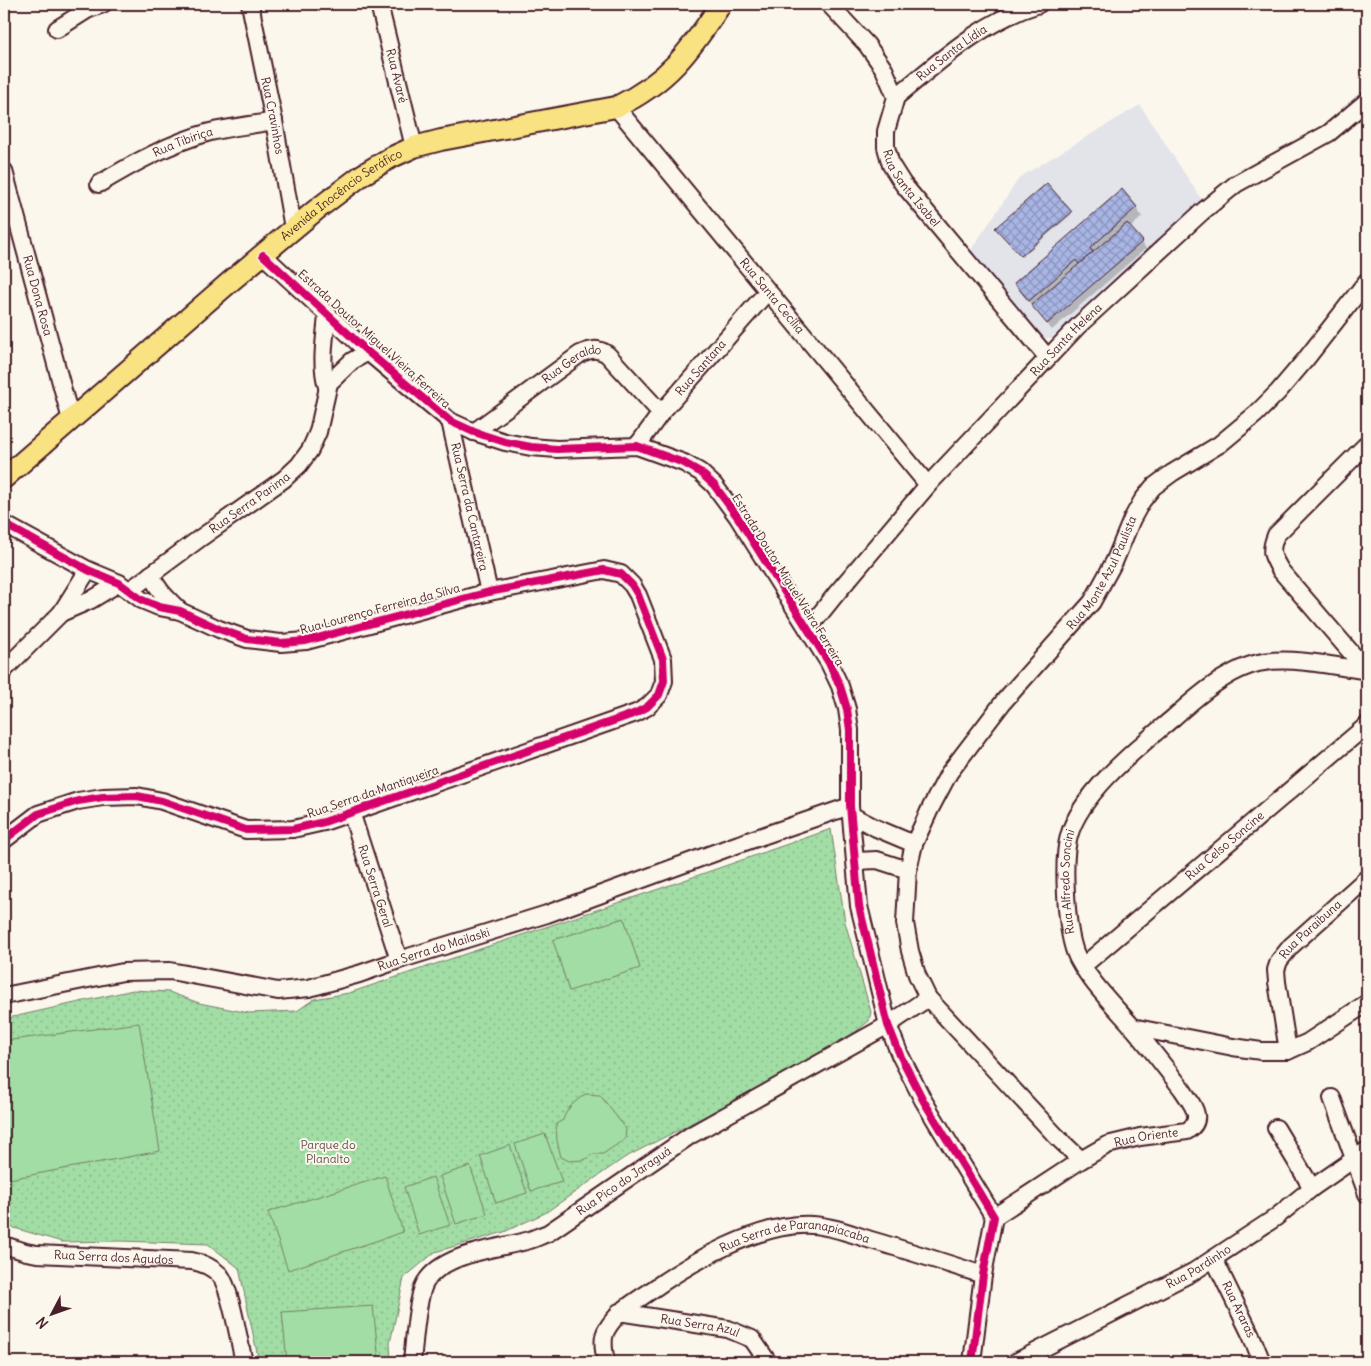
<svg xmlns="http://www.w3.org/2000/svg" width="1371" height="1366" font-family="Delius,sans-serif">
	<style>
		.built { fill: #e2e4ea }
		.grass { fill: url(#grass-dots); stroke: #767e68 }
		.pitch { fill: #a1dda4; stroke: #767e68 }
		.shadow { fill: #0003 }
		.building { fill: url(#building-cross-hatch); stroke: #4a1f2b }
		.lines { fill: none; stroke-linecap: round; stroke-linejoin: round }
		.minor-casing { stroke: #4a1f2b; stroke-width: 20 }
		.major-casing { stroke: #4a1f2b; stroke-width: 24 }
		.minor { stroke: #fbf7ec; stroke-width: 16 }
		.major { stroke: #f8e281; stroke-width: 20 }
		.cycleway-casing { stroke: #fbf7ec; stroke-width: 11 }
		.cycleway { stroke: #d6006c; stroke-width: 8 }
		.labels { text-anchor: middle; stroke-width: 4; stroke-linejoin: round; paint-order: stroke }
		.street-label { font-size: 12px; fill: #4a1f2b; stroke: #fbf7ec }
		.park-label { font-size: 12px; fill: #604e49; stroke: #fbf7ec }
	</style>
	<defs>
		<pattern id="grass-dots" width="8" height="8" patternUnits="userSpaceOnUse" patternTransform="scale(1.25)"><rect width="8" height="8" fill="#a1dda4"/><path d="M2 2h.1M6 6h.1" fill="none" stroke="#8cbd8d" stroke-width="1.8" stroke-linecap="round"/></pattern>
		<pattern id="building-cross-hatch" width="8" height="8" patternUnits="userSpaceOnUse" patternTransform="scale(1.25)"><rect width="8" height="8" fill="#a8b6e5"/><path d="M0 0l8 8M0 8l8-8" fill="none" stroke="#8b93ba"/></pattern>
	</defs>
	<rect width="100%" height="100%" fill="#fbf7ec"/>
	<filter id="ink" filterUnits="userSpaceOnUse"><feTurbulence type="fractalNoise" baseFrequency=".02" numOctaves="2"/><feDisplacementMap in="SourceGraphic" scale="10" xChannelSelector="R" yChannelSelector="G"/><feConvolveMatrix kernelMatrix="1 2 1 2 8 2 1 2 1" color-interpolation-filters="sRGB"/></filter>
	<g filter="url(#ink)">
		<!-- built -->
		<polygon class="built" points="1140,105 1202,200 1052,338 1039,338 969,253 1020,177"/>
		<!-- grass -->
		<polygon class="grass" points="831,829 845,922 871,1012 869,1021 853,1034 764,1086 624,1158 545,1213 504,1232 435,1252 404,1278 390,1343 391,1362 259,1362 239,1268 208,1244 121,1241 62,1242 4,1225 4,1019 133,990 169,992 199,1003 249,1013 297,1011 314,999 349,993 650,892"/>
		<!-- pitch -->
		<g class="pitch">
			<polygon points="624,918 640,968 569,991 553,940"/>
			<polygon points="139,1023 160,1151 4,1180 4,1041"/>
			<path d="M585,1094L600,1095L626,1129L625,1139L603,1154H593L584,1160L569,1161L561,1157L557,1141L556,1124L563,1120C567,1107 575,1102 585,1094Z"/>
			<polygon points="545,1134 562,1182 531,1191 515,1144"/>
			<polygon points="510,1145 527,1193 496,1203 480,1156"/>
			<polygon points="470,1166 487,1214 456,1224 440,1176"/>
			<polygon points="385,1176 403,1232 288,1270 268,1212"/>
			<polygon points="433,1177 450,1225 419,1235 404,1187"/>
			<polygon points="373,1306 379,1362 287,1362 282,1312"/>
		</g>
		<!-- shadow -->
		<g class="shadow">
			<polygon points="1122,191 1136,208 1142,217 1130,228 1146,248 1052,330 1021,293 1015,283"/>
			<polygon points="1071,212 1072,214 1022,257 998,229"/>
		</g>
		<!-- building -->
		<g class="building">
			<polygon points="1047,183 1072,212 1021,256 995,228"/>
			<polygon points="1122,189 1137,207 1090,248 1093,252 1079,264 1076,260 1029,301 1014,283"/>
			<polygon points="1127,223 1143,241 1047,324 1031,305"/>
		</g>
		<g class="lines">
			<!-- minor casing -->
			<g class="minor-casing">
				<g id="minor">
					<path id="s1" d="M250,4L274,121L293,228"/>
					<path id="s2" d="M379,4L414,147"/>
					<path id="s3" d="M829,4L867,45L884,69L896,97L886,131V147L891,165L903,184L1047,357"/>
					<polyline points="57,29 87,10 103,4"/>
					<path id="s4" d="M896,97C940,61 982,21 1039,4"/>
					<path id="s5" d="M616,107L928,485"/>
					<path id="s6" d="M4,171L71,420"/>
					<path id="s7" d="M99,184C134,163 170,143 210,132C231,127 253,125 274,121"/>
					<polyline points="263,255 368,352 450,421 474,432 505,442 531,447 557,449 637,446 684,463 700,472 714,485 737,516 767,564 829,663 840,686 847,709 850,730 850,806 859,906 888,1025 900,1055 923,1100 994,1217 983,1275 972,1362"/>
					<path d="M327,315C325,340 320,363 327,387"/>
					<path id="s8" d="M450,421L489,592"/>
					<path id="s9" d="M474,432L580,354C591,349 597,348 607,354L661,413"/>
					<path d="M1367,444L1276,535C1269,552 1272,556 1281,571L1367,671"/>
					<path id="s10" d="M637,446L661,413L767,292"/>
					<polyline points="4,524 88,570 119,583 142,600 159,607 180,611 219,629 247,639 281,643 306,641 489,592 604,570 621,574 632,585 638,595 663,659 664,681 659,695 647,707 636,713 324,822 293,829 246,830 162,801 137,796 103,797 78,801 38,814 4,840"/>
					<path d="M151,574C157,590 168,599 180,611"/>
					<path id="s11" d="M130,590L199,539L284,479L299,465L310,450L318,432L329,383L352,361L368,352"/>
					<polyline points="61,613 91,600 119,583"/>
					<path id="s12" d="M808,629L836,594L928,485L1078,326L1202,212L1236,184L1329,133L1367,101"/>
					<polyline points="4,670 61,613 88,570"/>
					<path id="s13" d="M351,812L399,960"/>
					<polyline points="851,815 876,828 914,844"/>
					<polyline points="856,861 877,860 908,870"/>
					<path id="s14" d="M1083,966L1367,725"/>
					<path id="s15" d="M4,996L123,972L170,971L278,991L309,988L359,974L399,960L547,914L736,845L850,806"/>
					<polyline points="1132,1027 1233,1047 1261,1051 1288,1051 1308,1042 1367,1003"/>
					<path id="s16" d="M1288,1051L1277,982L1276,970L1279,961L1291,946L1367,878"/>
					<polyline points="1332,1098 1367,1194"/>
					<polyline points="1276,1128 1312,1188"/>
					<path id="s17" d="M1081,1160L1058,1138L928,998L917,975L910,951L905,923L908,870L914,844L930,809L949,773L1004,701L1092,602L1115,560L1132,519L1142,501L1153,487L1172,473L1220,444L1256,414L1278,392L1306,359L1367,281"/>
					<path id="s18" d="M994,1217L1081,1160L1107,1145L1140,1137L1187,1131C1206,1119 1191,1103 1182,1089C1165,1067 1148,1045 1130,1024C1114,1006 1083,974 1075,952C1066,927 1062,861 1069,836C1081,792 1140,746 1173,718C1189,704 1205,689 1224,678C1235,671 1246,666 1258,663C1289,656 1336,666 1367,671"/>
					<path id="s19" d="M4,1245L26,1252L37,1254L192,1261C203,1263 212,1267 220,1275C231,1289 239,1342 244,1362"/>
					<path id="s20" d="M1214,1259L1251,1335L1262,1362"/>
					<path id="s21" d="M619,1312L728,1329L752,1339L768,1362"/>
					<path id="s22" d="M412,1362C414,1344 417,1297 425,1283C443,1252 499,1249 530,1240C536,1238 542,1235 548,1233L691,1135L888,1025L928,998"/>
					<path id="s23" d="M606,1362C604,1352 601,1338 607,1329C617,1312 633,1303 649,1292C691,1262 760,1222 812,1225C832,1226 852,1234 871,1240C909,1251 946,1263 983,1275"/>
					<path id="s24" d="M1016,1362L1193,1272L1275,1218L1312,1188L1367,1150"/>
				</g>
			</g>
			<!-- major casing -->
			<g class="major-casing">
				<g id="major">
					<path id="s25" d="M4,478L231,281L316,210L362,175L390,158L414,147L441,140L616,107C667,83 691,50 721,4"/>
				</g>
			</g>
			<!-- minor -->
			<use href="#minor" class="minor"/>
			<!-- major -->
			<use href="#major" class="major"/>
			<!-- cycleway casing -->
			<g class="cycleway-casing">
				<g id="cycleway">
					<polyline points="263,255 368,352 450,421 474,432 505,442 531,447 557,449 637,446 684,463 700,472 714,485 737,516 767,564 829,663 840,686 847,709 850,730 850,806 859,906 888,1025 900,1055 923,1100 994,1217 983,1275 972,1362"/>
					<polyline points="4,524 88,570 119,583 142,600 159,607 180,611 219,629 247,639 281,643 306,641 489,592 604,570 621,574 632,585 638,595 663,659 664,681 659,695 647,707 636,713 324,822 293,829 246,830 162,801 137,796 103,797 78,801 38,814 4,840"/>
				</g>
			</g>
			<!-- cycleway -->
			<use href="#cycleway" class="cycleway"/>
		</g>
	</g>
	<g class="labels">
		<!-- street labels -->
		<g class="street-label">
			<text dy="4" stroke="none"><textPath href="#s4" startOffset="71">Rua Santa Lídia</textPath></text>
			<text dy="4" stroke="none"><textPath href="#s2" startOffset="74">Rua Avaré</textPath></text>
			<text dy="4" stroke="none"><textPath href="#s1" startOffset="114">Rua Cravinhos</textPath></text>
			<text dy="4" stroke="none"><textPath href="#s7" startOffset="94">Rua Tibiriça</textPath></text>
			<text dy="4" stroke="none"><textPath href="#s3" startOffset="216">Rua Santa Isabel</textPath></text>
			<text dy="4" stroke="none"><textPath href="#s25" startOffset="441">Avenida Inocêncio Seráfico</textPath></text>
			<text dy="4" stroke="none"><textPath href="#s6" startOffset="129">Rua Dona Rosa</textPath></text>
			<text dy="4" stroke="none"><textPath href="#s5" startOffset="245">Rua Santa Cecília</textPath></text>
			<text transform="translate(374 339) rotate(42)" y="4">Estrada Doutor Miguel Vieira Ferreira</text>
			<text dy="4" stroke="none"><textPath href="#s12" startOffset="388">Rua Santa Helena</textPath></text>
			<text dy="4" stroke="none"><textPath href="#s10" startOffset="101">Rua Santana</textPath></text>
			<text dy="4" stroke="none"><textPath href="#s9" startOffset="120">Rua Geraldo</textPath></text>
			<text dy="4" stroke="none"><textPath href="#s11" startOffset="148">Rua Serra Parima</textPath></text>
			<text dy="4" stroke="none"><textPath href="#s8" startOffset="88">Rua Serra da Cantareira</textPath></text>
			<text dy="4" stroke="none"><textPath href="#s17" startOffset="714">Rua Monte Azul Paulista</textPath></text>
			<text transform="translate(788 580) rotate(58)" y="4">Estrada Doutor Miguel Vieira Ferreira</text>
			<text transform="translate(380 609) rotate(-15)" y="4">Rua Lourenço Ferreira da Silva</text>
			<text transform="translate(373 792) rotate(-19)" y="4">Rua Serra da Mantiqueira</text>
			<text dy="4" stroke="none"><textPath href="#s14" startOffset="186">Rua Celso Soncine</textPath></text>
			<text dy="4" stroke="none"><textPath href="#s18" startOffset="510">Rua Alfredo Soncini</textPath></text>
			<text dy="4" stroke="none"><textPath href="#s13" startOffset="78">Rua Serra Geral</textPath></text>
			<text dy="4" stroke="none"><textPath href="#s16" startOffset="136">Rua Paraibuna</textPath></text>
			<text dy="4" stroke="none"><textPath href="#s15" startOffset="440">Rua Serra do Mailaski</textPath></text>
			<text dy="4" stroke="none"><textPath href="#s18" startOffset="174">Rua Oriente</textPath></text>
			<text dy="4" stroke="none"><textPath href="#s22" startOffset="308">Rua Pico do Jaraguá</textPath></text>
			<text dy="4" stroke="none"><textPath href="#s23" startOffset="251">Rua Serra de Paranapiacaba</textPath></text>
			<text dy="4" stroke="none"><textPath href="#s19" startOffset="111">Rua Serra dos Agudos</textPath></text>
			<text dy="4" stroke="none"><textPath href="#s24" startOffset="206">Rua Pardinho</textPath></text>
			<text dy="4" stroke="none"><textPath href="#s20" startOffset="56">Rua Araras</textPath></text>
			<text dy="4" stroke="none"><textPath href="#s21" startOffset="82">Rua Serra Azul</textPath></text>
		</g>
		<!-- park labels -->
		<g class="park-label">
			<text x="328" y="1149">Parque do<tspan x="328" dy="14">Planalto</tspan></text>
		</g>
	</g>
	<!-- margin -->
	<rect width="1371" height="1366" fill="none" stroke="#fbf7ec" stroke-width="20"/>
	<rect x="10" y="10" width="1351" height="1346" fill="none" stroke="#4a1f2b" stroke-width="2" filter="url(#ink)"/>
	<!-- north arrow -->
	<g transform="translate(52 1314) rotate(229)" stroke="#fbf7ec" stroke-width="4" paint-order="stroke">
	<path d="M0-4L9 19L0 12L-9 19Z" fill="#4a1f2b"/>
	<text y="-8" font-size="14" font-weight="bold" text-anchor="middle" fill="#4a1f2b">N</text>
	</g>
</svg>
